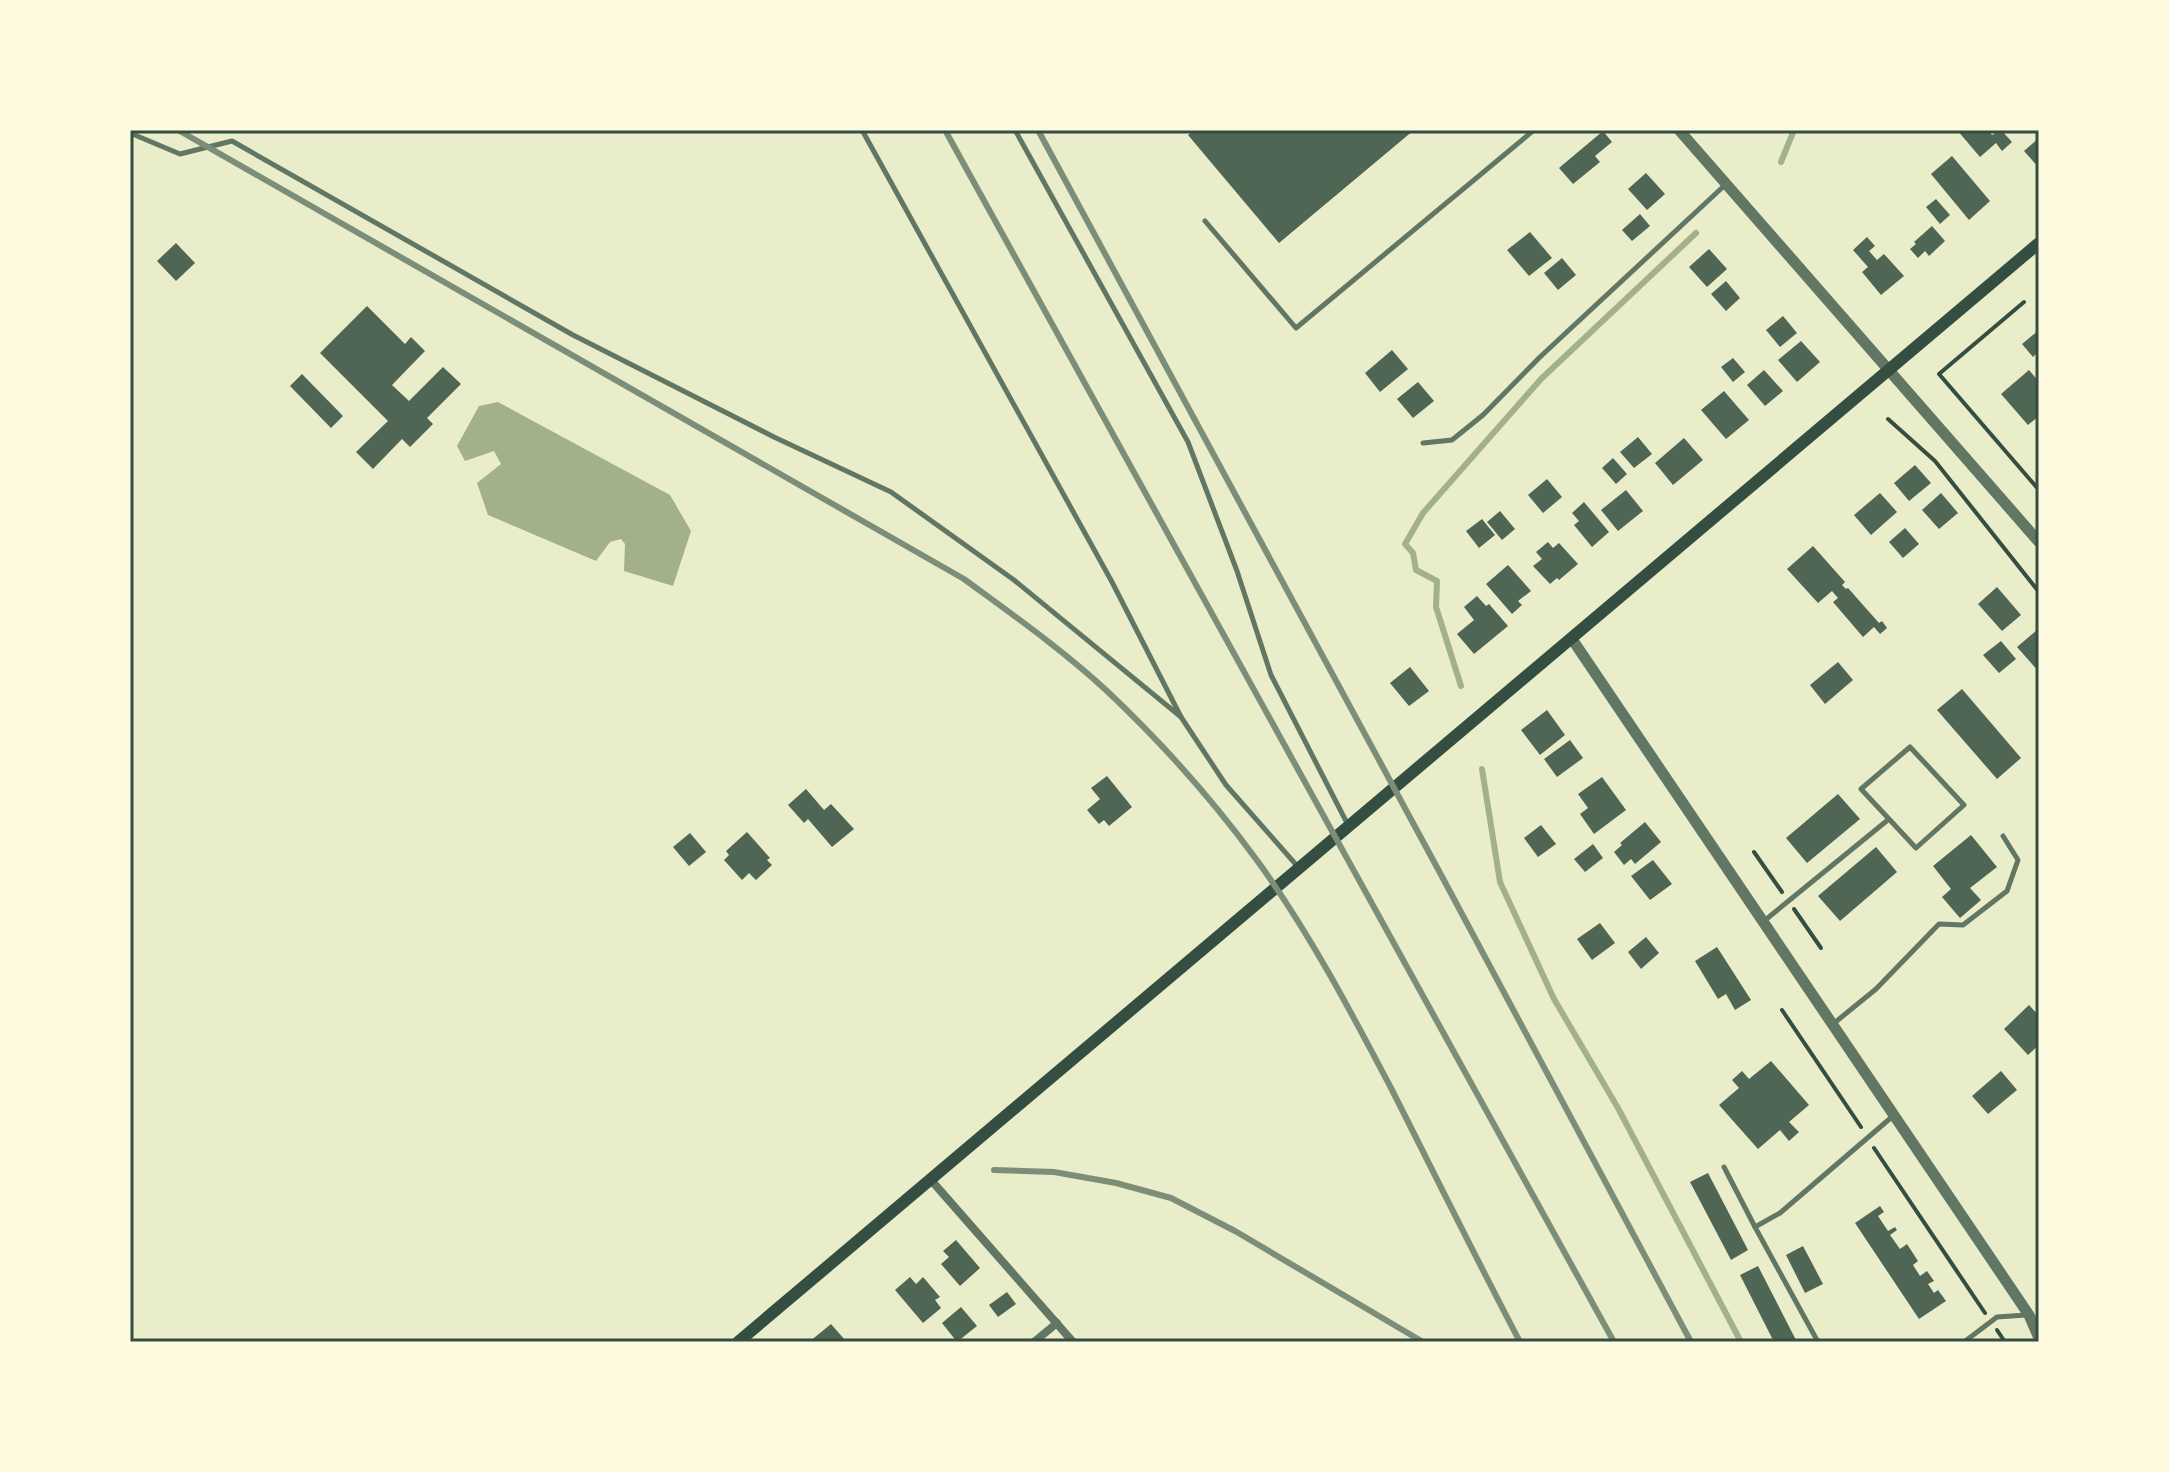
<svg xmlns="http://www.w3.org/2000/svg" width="2169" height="1472" font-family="'PT Sans',sans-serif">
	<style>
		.water { fill: #a3b18a }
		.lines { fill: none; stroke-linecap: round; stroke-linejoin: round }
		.stream { stroke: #a3b18a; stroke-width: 6 }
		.building { fill: #4f6655 }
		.path { stroke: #344e41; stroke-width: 4 }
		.service { stroke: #617663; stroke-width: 5 }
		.minor { stroke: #617663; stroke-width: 8 }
		.tertiary { stroke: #617663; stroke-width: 11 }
		.secondary { stroke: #344e41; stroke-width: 12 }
		.rail { stroke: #7c8e77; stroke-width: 6 }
		.neatline { fill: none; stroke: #344e41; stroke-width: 3 }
	</style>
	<rect width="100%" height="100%" fill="#e9edc9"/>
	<!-- water -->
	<polygon class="water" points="498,402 670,495 691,531 673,586 624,571 625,544 621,539 610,542 596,561 488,515 477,483 501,464 494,451 465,461 457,446 479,406"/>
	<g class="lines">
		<!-- stream -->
		<g class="stream">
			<polyline points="1781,162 1794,130"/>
			<polyline points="1461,686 1436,607 1437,581 1416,570 1413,553 1405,544 1423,513 1541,379 1696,233"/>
			<polyline points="1482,769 1500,882 1554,999 1618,1108 1741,1342"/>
		</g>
	</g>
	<!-- building -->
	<g class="building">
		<polygon points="1194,130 1414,130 1279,243 1188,135"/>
		<polygon points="1957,130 1988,130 1992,135 2001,130 2012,142 2002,151 1996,143 1980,157"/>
		<polygon points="1603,131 1612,142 1595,156 1600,162 1573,184 1559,168"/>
		<polygon points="2039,138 2039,168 2024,151"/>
		<polygon points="1952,156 1990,201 1969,220 1931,174"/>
		<polygon points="1646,173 1665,194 1647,210 1628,189"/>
		<polygon points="1936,199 1950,215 1940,224 1926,207"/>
		<polygon points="1640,214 1650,226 1632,241 1622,230"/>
		<polygon points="1932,226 1945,241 1929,256 1925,251 1918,258 1910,249 1916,244 1914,242"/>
		<polygon points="1530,232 1552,258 1529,276 1507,250"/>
		<polygon points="1867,237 1875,246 1869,251 1877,260 1884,254 1904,276 1881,295 1862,272 1868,267 1853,250"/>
		<polygon points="176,243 195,263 176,281 157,261"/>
		<polygon points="1709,249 1727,269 1707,287 1689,267"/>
		<polygon points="1562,258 1576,275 1558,290 1544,273"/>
		<polygon points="1726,281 1740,298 1726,311 1711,294"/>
		<polygon points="367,306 405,344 411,337 425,351 392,385 409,401 443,367 461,384 427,418 433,424 410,447 402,439 373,469 356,452 388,421 320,353"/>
		<polygon points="1783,316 1797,333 1780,347 1766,330"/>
		<polygon points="2039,330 2039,351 2033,357 2022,344"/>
		<polygon points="1801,341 1820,362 1797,382 1778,360"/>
		<polygon points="1392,350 1408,369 1380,392 1365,373"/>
		<polygon points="1733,358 1745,372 1733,382 1721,367"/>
		<polygon points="1764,370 1783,391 1765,406 1747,385"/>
		<polygon points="2029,370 2039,382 2039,416 2028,425 2001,394"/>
		<polygon points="302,374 343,416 331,428 290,386"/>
		<polygon points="1418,382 1434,401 1413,418 1397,399"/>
		<polygon points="1724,391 1749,420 1726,439 1701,410"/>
		<polygon points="1638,437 1652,454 1634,468 1620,452"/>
		<polygon points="1684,438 1703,460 1673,485 1655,463"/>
		<polygon points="1613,458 1627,474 1616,484 1602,468"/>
		<polygon points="1915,465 1931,483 1909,501 1894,483"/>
		<polygon points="1547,479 1562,497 1543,513 1528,495"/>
		<polygon points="1626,490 1643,511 1618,531 1601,510"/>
		<polygon points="1880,493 1897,512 1871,535 1854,515"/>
		<polygon points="1941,493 1958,513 1939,529 1922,510"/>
		<polygon points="1584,502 1609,532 1592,547 1574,525 1579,521 1572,513"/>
		<polygon points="1500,511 1515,529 1502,540 1487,522"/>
		<polygon points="1482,519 1495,535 1479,548 1466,531"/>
		<polygon points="1905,528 1919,544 1903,558 1889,542"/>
		<polygon points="1548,542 1553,548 1559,543 1578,564 1559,580 1557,578 1550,584 1533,566 1542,559 1536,552"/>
		<polygon points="1813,546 1845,582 1842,585 1846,589 1848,588 1879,623 1882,621 1887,628 1880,634 1874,627 1863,637 1833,602 1838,598 1832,591 1818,603 1787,569"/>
		<polygon points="1508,565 1531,591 1518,601 1522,605 1512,614 1486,584"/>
		<polygon points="1997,587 2021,615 2002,631 1978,604"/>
		<polygon points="1477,596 1486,606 1489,604 1508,626 1474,654 1457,634 1474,620 1464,607"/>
		<polygon points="2037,630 2039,632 2039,672 2017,647"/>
		<polygon points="2001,641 2016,659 1999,673 1983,655"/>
		<polygon points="1838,662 1853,680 1825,704 1810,685"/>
		<polygon points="1410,667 1429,691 1409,706 1390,683"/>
		<polygon points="1962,689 2021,758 1997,779 1937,710"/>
		<polygon points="1547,710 1565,735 1540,755 1521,730"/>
		<polygon points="1570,740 1583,758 1557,777 1544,759"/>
		<polygon points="1107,776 1132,807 1109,826 1104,820 1099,824 1087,810 1100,799 1091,788"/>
		<polygon points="1602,777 1626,810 1594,834 1580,814 1588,808 1578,794"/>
		<polygon points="806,789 824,810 831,804 854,829 832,847 808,819 804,823 788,805"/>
		<polygon points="1838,794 1860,819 1807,863 1786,838"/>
		<polygon points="1645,822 1661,842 1635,864 1631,859 1624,865 1614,852 1622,845 1620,843"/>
		<polygon points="1541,825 1556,844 1538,857 1524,838"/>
		<polygon points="747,832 770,858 767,860 772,865 756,880 749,873 742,880 724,860 729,855 726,851"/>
		<polygon points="690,833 706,852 689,866 673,847"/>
		<polygon points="1971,835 1997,867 1970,888 1981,900 1960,918 1942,897 1951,889 1933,866"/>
		<polygon points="1593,844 1603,858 1585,872 1574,859"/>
		<polygon points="1876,847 1897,872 1840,921 1818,896"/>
		<polygon points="1653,860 1672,884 1650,900 1631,876"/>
		<polygon points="1600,923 1615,943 1592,960 1577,939"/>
		<polygon points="1646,937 1659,953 1641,969 1628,952"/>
		<polygon points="1717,947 1751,1000 1735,1010 1726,994 1718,999 1695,961"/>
		<polygon points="2029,1005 2039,1016 2039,1045 2028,1055 2004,1029"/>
		<polygon points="1771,1061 1809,1105 1789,1122 1799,1132 1789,1141 1780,1130 1758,1149 1719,1105 1739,1088 1732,1080 1742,1071 1749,1079"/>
		<polygon points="2001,1071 2017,1090 1988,1114 1972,1096"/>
		<polygon points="1708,1173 1748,1250 1731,1260 1690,1182"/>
		<polygon points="1880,1206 1884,1212 1878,1216 1888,1231 1895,1227 1897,1230 1890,1235 1900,1249 1907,1244 1918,1261 1913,1265 1920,1276 1927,1271 1934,1281 1928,1284 1934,1293 1938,1290 1946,1301 1919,1319 1855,1223"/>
		<polygon points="956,1240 980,1268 960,1286 941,1264 949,1257 943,1251"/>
		<polygon points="1803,1246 1823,1284 1805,1293 1786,1255"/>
		<polygon points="1758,1266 1797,1342 1774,1342 1740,1275"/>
		<polygon points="910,1277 916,1284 923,1277 940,1297 935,1300 941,1308 923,1323 895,1290"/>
		<polygon points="1007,1292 1016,1304 998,1317 989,1305"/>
		<polygon points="961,1307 977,1326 957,1342 942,1323"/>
		<polygon points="831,1324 845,1340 842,1342 809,1342"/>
	</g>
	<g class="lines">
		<!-- path -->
		<g class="path">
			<polyline points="2024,302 1939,374 2039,490"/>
			<polyline points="1888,419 1935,461 2039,592"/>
			<polyline points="1754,852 1782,892"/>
			<polyline points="1794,909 1821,948"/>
			<polyline points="1782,1010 1861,1127"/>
			<polyline points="1874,1148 1985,1313"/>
			<polyline points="1997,1330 2005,1342"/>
		</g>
		<!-- service -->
		<g class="service">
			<polyline points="862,130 1112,582 1181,717 1226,785 1299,868"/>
			<polyline points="1015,130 1188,442 1237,571 1271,675 1349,827"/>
			<polyline points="130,133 180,154 232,141 573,335 774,437 891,492 1014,580 1181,717"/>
			<polyline points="1205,221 1296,328 1534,130"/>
			<polyline points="1423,443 1452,440 1483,415 1540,357 1725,185"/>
			<polyline points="1764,921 1889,819 1916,848 1964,805 1910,747 1861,789 1889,819"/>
			<polyline points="1833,1024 1876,989 1939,924 1963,925 2007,891 2018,860 2003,836"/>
			<polyline points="1724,1167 1755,1227"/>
			<polyline points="1818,1342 1755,1227 1780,1213 1893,1116"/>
			<polyline points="1964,1342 1997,1317 2026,1315"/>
		</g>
		<!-- minor -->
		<g class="minor">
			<polyline points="931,1180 1073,1342"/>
			<polyline points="1034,1342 1057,1323"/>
		</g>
		<!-- tertiary -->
		<g class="tertiary">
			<polyline points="1679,130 2039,542"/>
			<polyline points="1572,639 2029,1315 2039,1338"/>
		</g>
		<!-- secondary -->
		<polyline class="secondary" points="738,1342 2039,243"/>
		<!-- rail -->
		<g class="rail">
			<path d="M178,130L964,579C1013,615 1063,650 1107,691C1161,742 1212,799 1256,859C1308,930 1350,1010 1391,1088C1434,1173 1476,1258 1520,1342"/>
			<polyline points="945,130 1614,1342"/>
			<polyline points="1038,130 1439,871 1691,1342"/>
			<polyline points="994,1170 1054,1172 1116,1183 1171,1198 1235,1231 1423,1342"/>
		</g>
	</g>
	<!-- border -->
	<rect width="2169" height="1472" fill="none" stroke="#fefae0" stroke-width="264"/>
	<rect x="132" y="132" width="1905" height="1208" class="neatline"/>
</svg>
